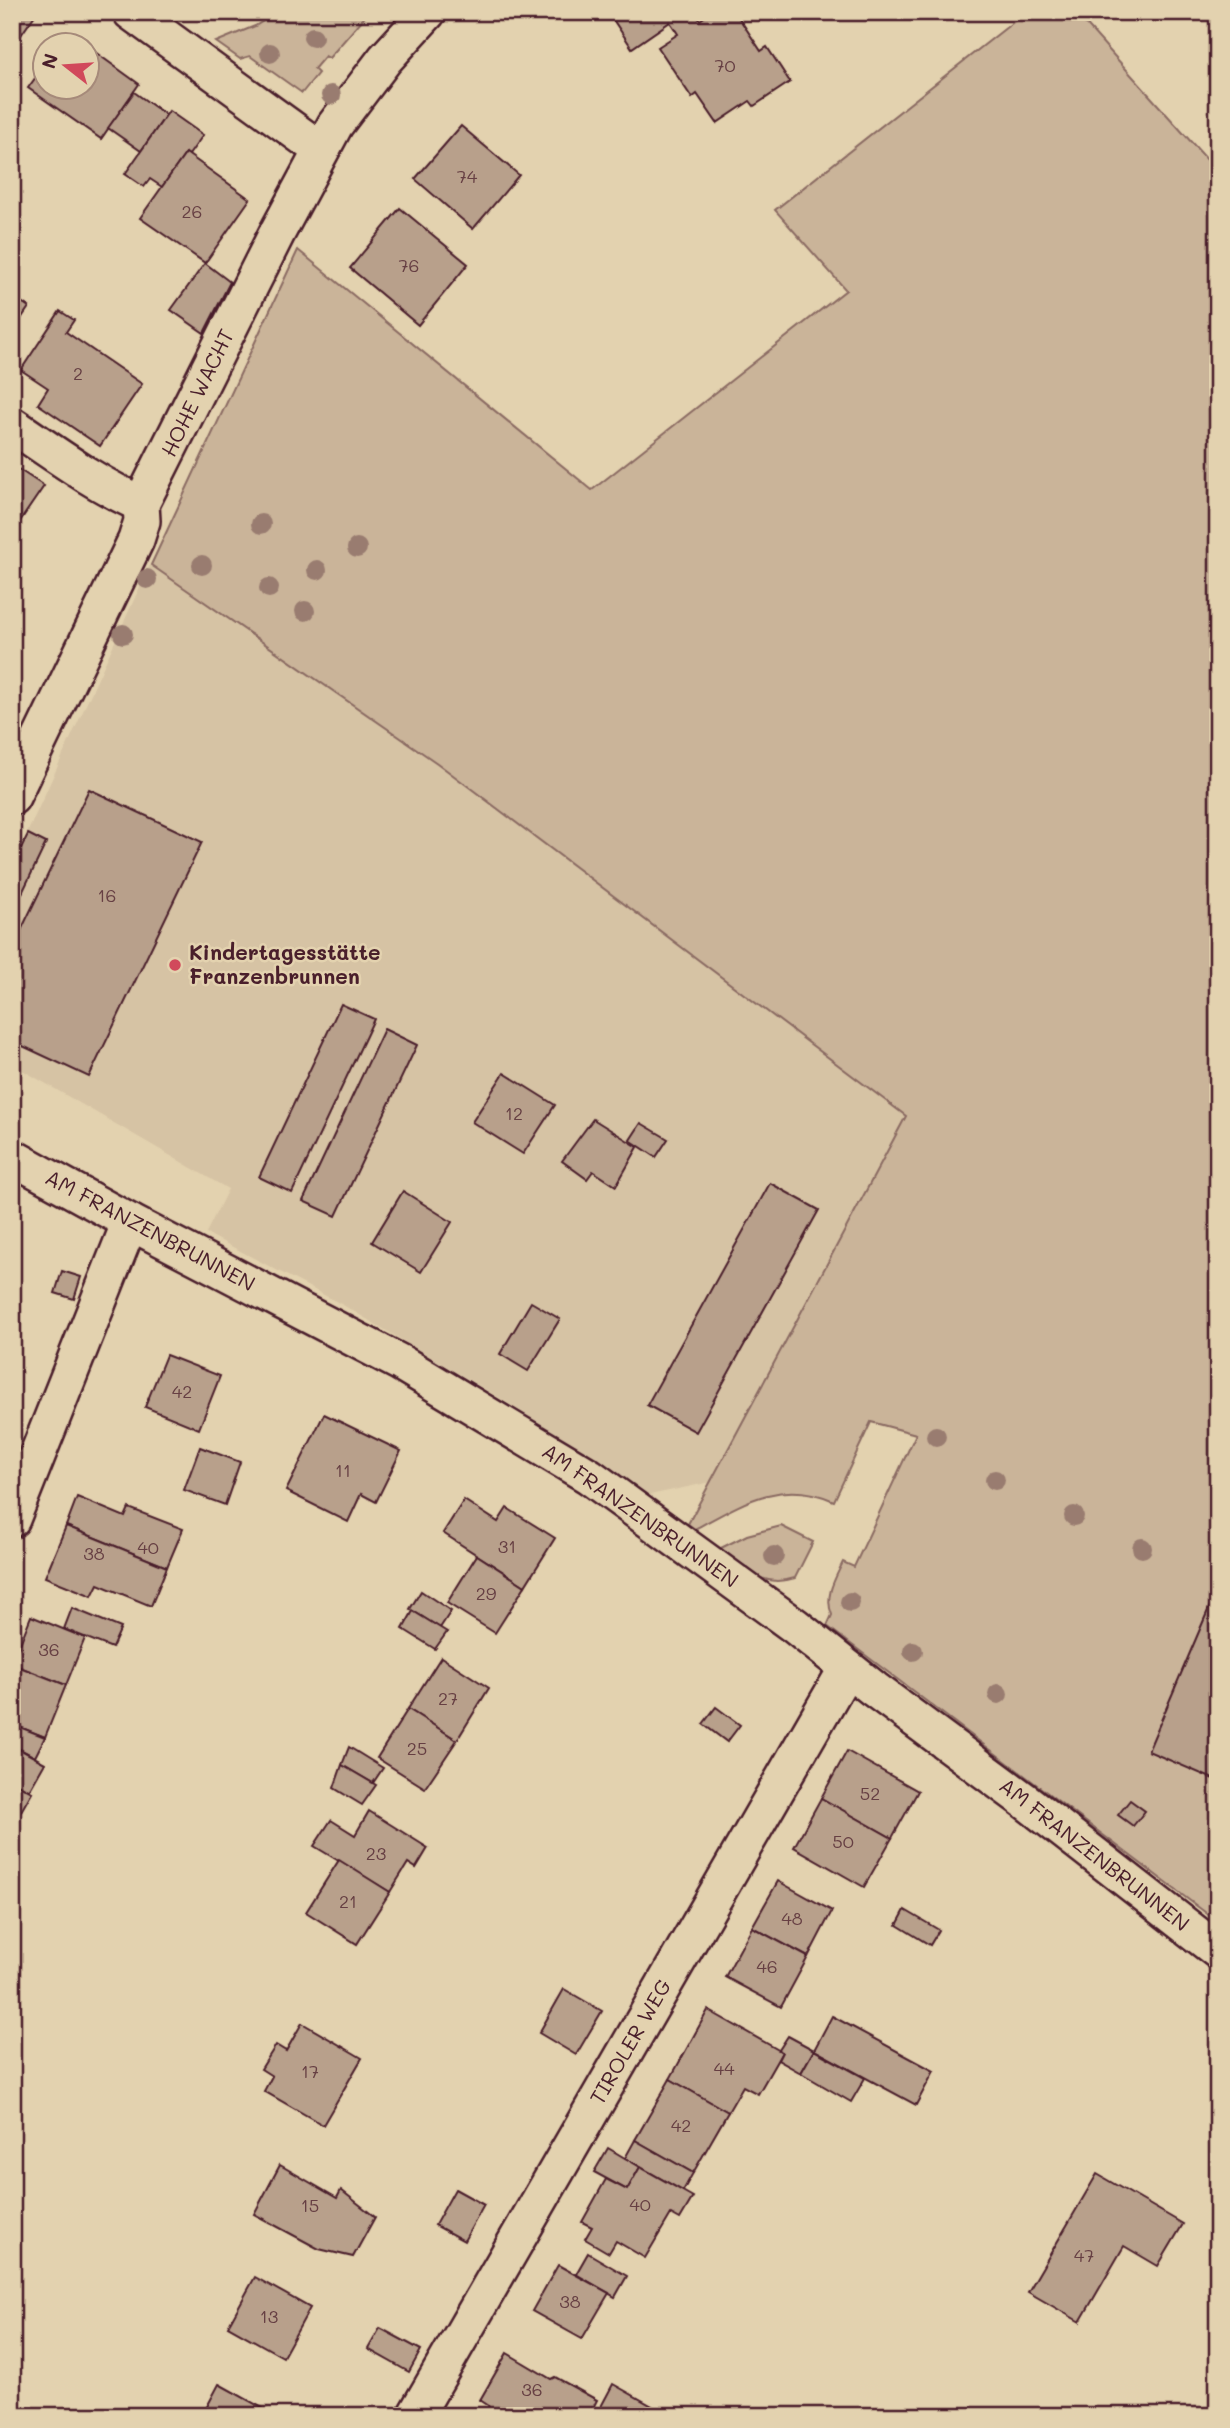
<svg xmlns="http://www.w3.org/2000/svg" width="1230" height="2428" font-family="Mali,sans-serif">
	<style>
		.built { fill: #d6c3a4 }
		.green { fill: #cab499; stroke: #8a6a62; stroke-width: 2 }
		.building { fill: #b8a08b; stroke: #4a1f2b; stroke-width: 2 }
		.lines { fill: none; stroke-linecap: round; stroke-linejoin: round }
		.street-casing { stroke: #4a1f2b; stroke-width: 40 }
		.street { stroke: #e3d2af; stroke-width: 35 }
		.tree { fill: #997c70 }
		.poi-dot { fill: #d1495b; stroke: #e3d2af; stroke-width: 2.5 }
		.labels { text-anchor: middle; stroke-width: 5; stroke-linejoin: round; paint-order: stroke }
		.number-label { font-size: 18px; fill: #663f43 }
		.street-label { font-size: 21px; fill: #4a1f2b; stroke: #e3d2af }
		.poi-label { font-size: 21px; font-weight: bold; fill: #4a1f2b; stroke: #e3d2af; text-anchor: start }
	</style>
	<rect width="100%" height="100%" fill="#e3d2af"/>
	<filter id="ink" filterUnits="userSpaceOnUse"><feTurbulence type="fractalNoise" baseFrequency=".0143" numOctaves="2"/><feDisplacementMap in="SourceGraphic" scale="14" xChannelSelector="R" yChannelSelector="G"/><feConvolveMatrix kernelMatrix="1 2 1 2 8 2 1 2 1" color-interpolation-filters="sRGB"/></filter>
	<g filter="url(#ink)">
		<!-- built -->
		<polygon class="built" points="150,565 437,763 907,1117 711,1482 645,1496 508,1403 343,1305 206,1233 228,1189 12,1064 12,866"/>
		<!-- green -->
		<g class="green">
			<polygon points="278,12 369,12 329,58 325,56 314,69 318,73 302,93 250,56 240,59 216,42 255,26"/>
			<path d="M1026,12H1075L1218,172V1922L827,1626L832,1615C824,1596 835,1579 843,1562L854,1567L916,1434L871,1422L834,1501C781,1477 741,1504 695,1529L688,1524L906,1116L437,763L151,565L298,250L592,490L846,290L775,210Z"/>
			<path d="M781,1526L813,1542L795,1578C760,1589 746,1568 719,1549L747,1535Z"/>
		</g>
		<!-- building -->
		<g class="building">
			<polygon points="12,12 37,12 12,48"/>
			<polygon points="608,12 695,12 700,20 711,12 735,12 761,51 767,47 790,82 754,106 750,101 717,123 697,94 692,98 658,47 678,34 670,22 632,48"/>
			<polygon points="67,32 75,38 85,46 57,46"/>
			<polygon points="88,47 139,84 101,139 28,88 46,63 46,88 88,88"/>
			<polygon points="134,92 166,115 141,151 108,128"/>
			<polygon points="169,111 203,135 189,155 186,153 162,187 150,179 144,187 125,174"/>
			<polygon points="461,126 519,175 473,229 415,179"/>
			<polygon points="186,153 250,199 205,263 140,218"/>
			<polygon points="400,208 468,264 418,325 350,268"/>
			<polygon points="205,263 230,282 204,333 171,310"/>
			<polygon points="12,296 29,307 12,332"/>
			<polygon points="60,311 74,320 66,332 142,384 100,446 38,404 48,388 21,370"/>
			<polygon points="12,465 44,486 12,533"/>
			<polygon points="89,789 202,842 89,1077 12,1041 12,949"/>
			<polygon points="28,834 46,843 13,912 12,866"/>
			<polygon points="341,1004 374,1019 292,1193 259,1177"/>
			<polygon points="384,1029 417,1045 336,1216 303,1201"/>
			<polygon points="504,1073 555,1105 523,1154 472,1122"/>
			<polygon points="593,1119 638,1147 616,1186 593,1171 587,1179 562,1161"/>
			<polygon points="641,1123 668,1139 656,1157 630,1140"/>
			<polygon points="770,1183 819,1210 696,1432 647,1405"/>
			<polygon points="403,1191 452,1222 421,1272 372,1242"/>
			<polygon points="62,1271 81,1277 74,1299 55,1293"/>
			<polygon points="531,1302 560,1319 528,1371 500,1354"/>
			<polygon points="166,1355 220,1376 199,1429 145,1407"/>
			<polygon points="324,1414 401,1451 376,1502 361,1494 348,1522 286,1491"/>
			<polygon points="200,1447 240,1462 225,1505 184,1490"/>
			<polygon points="77,1497 125,1517 129,1508 183,1529 167,1567 66,1526"/>
			<polygon points="464,1500 498,1522 507,1508 555,1538 525,1586 443,1533"/>
			<polygon points="66,1526 167,1567 151,1606 98,1584 92,1596 45,1577"/>
			<polygon points="477,1555 525,1586 495,1633 447,1603"/>
			<polygon points="1218,1587 1218,1781 1148,1751"/>
			<polygon points="421,1591 451,1611 440,1628 410,1609"/>
			<polygon points="72,1608 121,1628 112,1648 64,1629"/>
			<polygon points="413,1611 447,1632 435,1649 403,1629"/>
			<polygon points="31,1616 85,1638 66,1685 12,1664"/>
			<polygon points="441,1657 489,1688 457,1740 408,1709"/>
			<polygon points="12,1664 66,1685 45,1737 12,1724"/>
			<polygon points="716,1707 740,1725 727,1742 703,1724"/>
			<polygon points="408,1709 457,1740 425,1788 377,1758"/>
			<polygon points="12,1724 45,1737 35,1757 12,1745"/>
			<polygon points="12,1745 45,1763 29,1791 12,1781"/>
			<polygon points="349,1747 383,1768 373,1783 342,1765"/>
			<polygon points="847,1751 918,1791 892,1838 821,1798"/>
			<polygon points="342,1765 376,1785 362,1805 334,1788"/>
			<polygon points="12,1781 32,1792 12,1827"/>
			<polygon points="821,1798 892,1838 864,1887 794,1847"/>
			<polygon points="1130,1800 1145,1811 1133,1826 1118,1815"/>
			<polygon points="369,1811 428,1848 416,1868 408,1863 390,1892 314,1846 331,1820 355,1835"/>
			<polygon points="339,1860 390,1892 357,1944 306,1912"/>
			<polygon points="778,1881 832,1911 808,1957 752,1927"/>
			<polygon points="905,1910 939,1930 930,1945 897,1925"/>
			<polygon points="752,1927 808,1957 781,2007 725,1977"/>
			<polygon points="564,1989 602,2011 576,2055 539,2033"/>
			<polygon points="708,2010 782,2052 758,2094 743,2086 728,2112 670,2079"/>
			<polygon points="832,2016 934,2071 916,2105 814,2050"/>
			<polygon points="302,2023 362,2058 323,2125 264,2091 272,2076 261,2069 276,2045 286,2051"/>
			<polygon points="788,2036 814,2050 801,2073 778,2060 782,2052 779,2050"/>
			<polygon points="814,2050 865,2078 851,2102 801,2073"/>
			<polygon points="670,2079 728,2112 693,2173 635,2140"/>
			<polygon points="635,2140 693,2173 683,2191 625,2158"/>
			<polygon points="608,2148 640,2167 627,2190 594,2172"/>
			<polygon points="280,2165 337,2198 341,2190 375,2217 353,2257 319,2249 254,2214"/>
			<polygon points="640,2167 693,2197 680,2219 671,2214 645,2258 616,2241 609,2253 585,2239 592,2227 582,2222 606,2179 627,2190"/>
			<polygon points="1097,2174 1183,2224 1158,2266 1124,2246 1080,2322 1028,2292"/>
			<polygon points="455,2189 484,2205 464,2241 435,2225"/>
			<polygon points="588,2253 627,2276 615,2297 576,2274"/>
			<polygon points="558,2265 609,2293 582,2339 532,2311"/>
			<polygon points="255,2277 310,2308 283,2357 228,2326"/>
			<polygon points="380,2328 421,2350 409,2372 368,2349"/>
			<polygon points="507,2353 551,2379 555,2377 597,2400 589,2416 491,2416 485,2412 489,2406 480,2400"/>
			<polygon points="219,2384 277,2416 202,2416"/>
			<polygon points="613,2384 652,2406 647,2416 596,2416"/>
		</g>
		<g class="lines">
			<!-- street casing -->
			<g class="street-casing">
				<g id="street">
					<polyline points="131,12 321,150"/>
					<path d="M12,425C54,453 95,484 141,504"/>
					<polyline points="12,797 136,540 142,521 141,504 277,233 335,125 385,59 428,12"/>
					<polyline points="12,1157 130,1222 401,1363 589,1476 795,1626 874,1689 1028,1803 1218,1951"/>
					<polyline points="12,1519 130,1222"/>
					<polyline points="415,2416 847,1668"/>
				</g>
			</g>
			<!-- street -->
			<use href="#street" class="street"/>
		</g>
		<!-- trees -->
		<g class="tree">
			<circle cx="313" cy="37" r="10"/>
			<circle cx="270" cy="53" r="10"/>
			<circle cx="331" cy="95" r="10"/>
			<circle cx="261" cy="524" r="10"/>
			<circle cx="357" cy="548" r="10"/>
			<circle cx="202" cy="565" r="10"/>
			<circle cx="317" cy="570" r="10"/>
			<circle cx="147" cy="579" r="10"/>
			<circle cx="269" cy="588" r="10"/>
			<circle cx="305" cy="611" r="10"/>
			<circle cx="123" cy="634" r="10"/>
			<circle cx="936" cy="1436" r="10"/>
			<circle cx="995" cy="1480" r="10"/>
			<circle cx="1074" cy="1516" r="10"/>
			<circle cx="1142" cy="1548" r="10"/>
			<circle cx="774" cy="1556" r="10"/>
			<circle cx="850" cy="1602" r="10"/>
			<circle cx="913" cy="1651" r="10"/>
			<circle cx="998" cy="1694" r="10"/>
		</g>
	</g>
	<!-- markers -->
	<circle class="poi-dot" cx="175" cy="965" r="7"/>
	<g class="labels">
		<!-- number labels -->
		<g class="number-label">
			<text x="725" y="72">70</text>
			<text x="467" y="183">74</text>
			<text x="192" y="218">26</text>
			<text x="409" y="272">76</text>
			<text x="78" y="380">2</text>
			<text x="107" y="902">16</text>
			<text x="514" y="1120">12</text>
			<text x="182" y="1398">42</text>
			<text x="343" y="1477">11</text>
			<text x="507" y="1553">31</text>
			<text x="148" y="1554">40</text>
			<text x="94" y="1560">38</text>
			<text x="486" y="1600">29</text>
			<text x="49" y="1656">36</text>
			<text x="448" y="1705">27</text>
			<text x="417" y="1755">25</text>
			<text x="870" y="1800">52</text>
			<text x="843" y="1848">50</text>
			<text x="376" y="1860">23</text>
			<text x="348" y="1908">21</text>
			<text x="792" y="1925">48</text>
			<text x="767" y="1973">46</text>
			<text x="724" y="2075">44</text>
			<text x="310" y="2078">17</text>
			<text x="681" y="2132">42</text>
			<text x="640" y="2211">40</text>
			<text x="310" y="2212">15</text>
			<text x="1084" y="2262">47</text>
			<text x="570" y="2308">38</text>
			<text x="269" y="2323">13</text>
			<text x="532" y="2396">36</text>
		</g>
		<!-- street labels -->
		<g class="street-label">
			<text transform="translate(198 393) rotate(-64)" y="7">HOHE WACHT</text>
			<text transform="translate(150 1231) rotate(28)" y="7">AM FRANZENBRUNNEN</text>
			<text transform="translate(640 1516) rotate(35)" y="7">AM FRANZENBRUNNEN</text>
			<text transform="translate(1094 1855) rotate(38)" y="7">AM FRANZENBRUNNEN</text>
			<text transform="translate(631 2042) rotate(-60)" y="7">TIROLER WEG</text>
		</g>
		<!-- poi labels -->
		<g class="poi-label">
			<text x="189" y="960">Kindertagesstätte<tspan x="189" dy="24">Franzenbrunnen</tspan></text>
		</g>
	</g>
	<!-- margin -->
	<rect width="1230" height="2428" fill="none" stroke="#e3d2af" stroke-width="42"/>
	<rect x="21" y="21" width="1188" height="2386" fill="none" stroke="#4a1f2b" stroke-width="2.5" filter="url(#ink)"/>
	<!-- north arrow -->
	<g transform="translate(66 66) rotate(287)"><circle r="33" fill="#e3d2af" stroke="#a68a7a" stroke-width="2"/>
	<path d="M0-5L12 26L0 18L-12 26Z" fill="#d1495b"/>
	<text y="-10" font-size="19" font-weight="bold" text-anchor="middle" fill="#4a1f2b">N</text>
	</g>
</svg>
